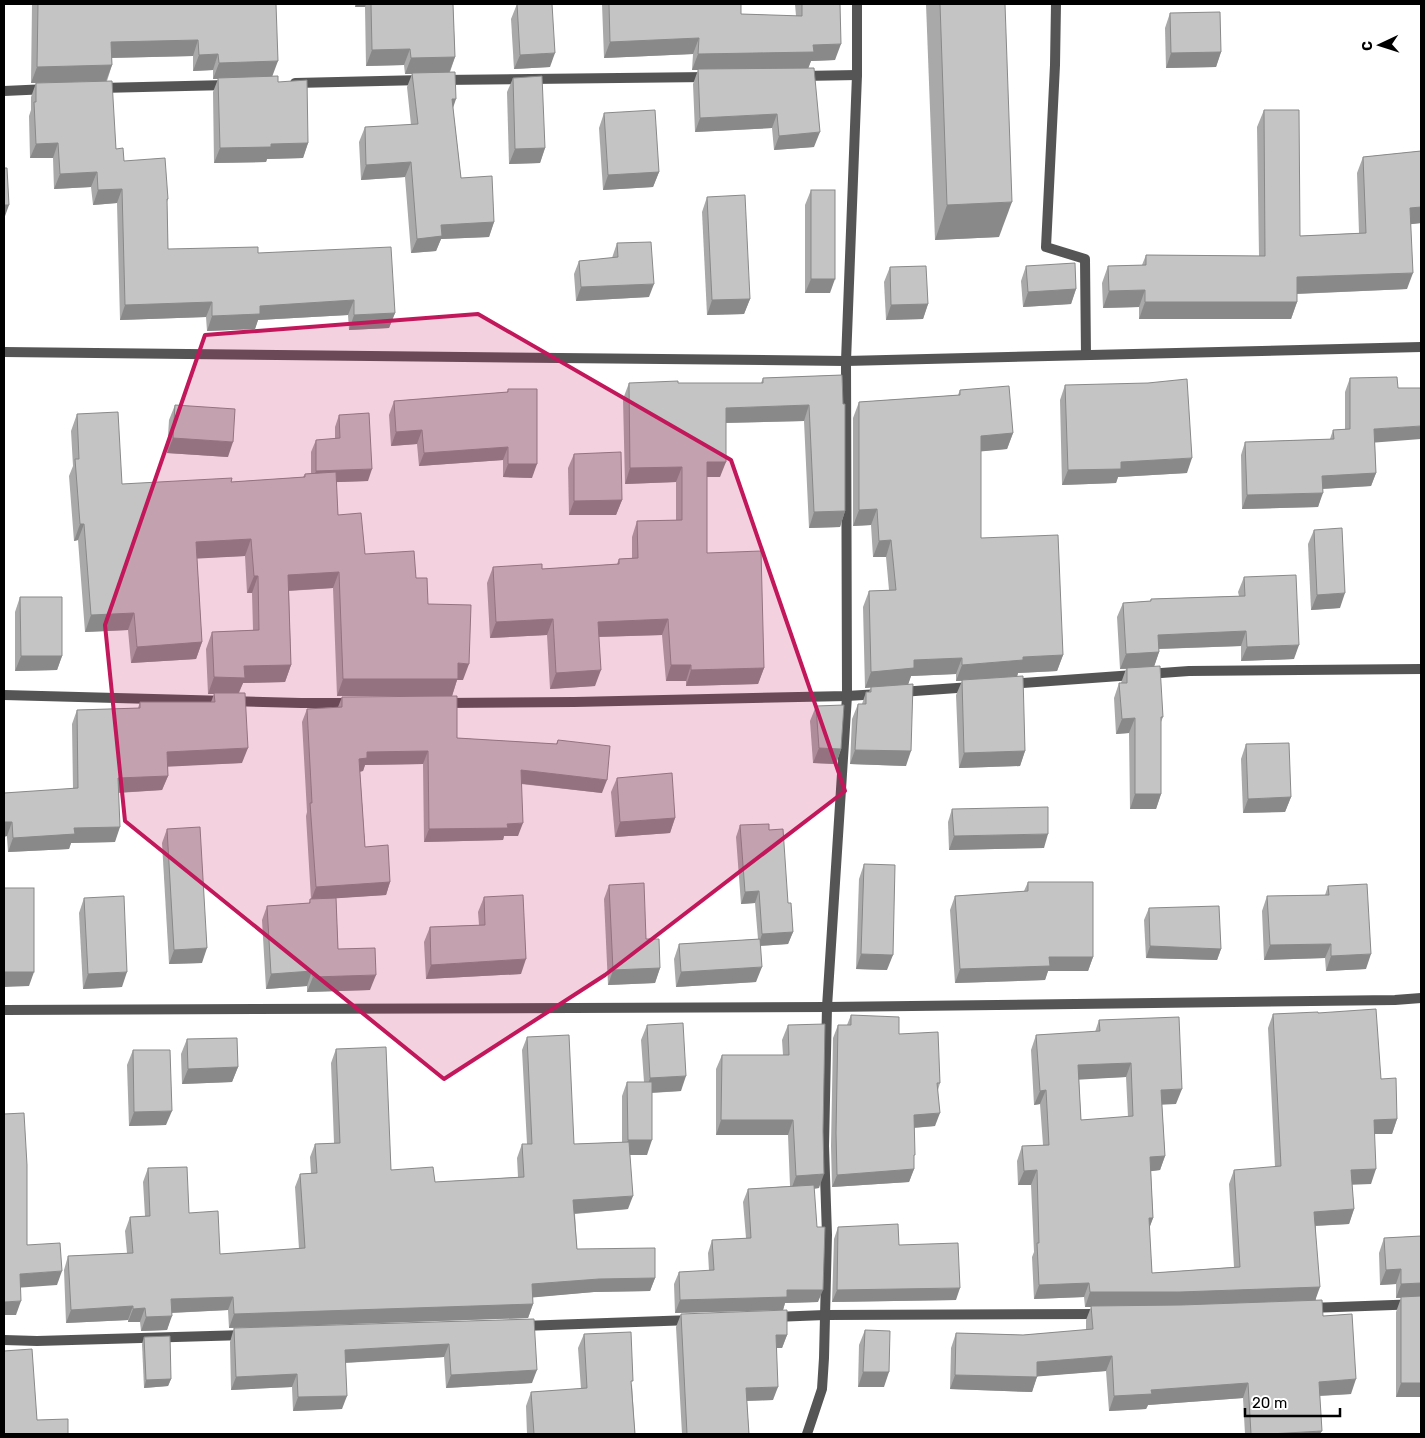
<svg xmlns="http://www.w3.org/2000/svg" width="1425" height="1438" font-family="Rubik,sans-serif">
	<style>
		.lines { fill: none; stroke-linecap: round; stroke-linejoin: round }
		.minor { stroke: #555; stroke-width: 10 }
		.wall { fill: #a9a9a9; fill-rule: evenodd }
		.shaded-wall { fill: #898989 }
		.building { fill: #c4c4c4; stroke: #898989; fill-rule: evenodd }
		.marked { fill: #c2185b; fill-opacity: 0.2; stroke: #c2185b; stroke-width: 4; stroke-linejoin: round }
	</style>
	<rect width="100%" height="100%" fill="#fff"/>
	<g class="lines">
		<!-- minor -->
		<g class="minor">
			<polyline points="1056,4 1055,65 1046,247 1085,259 1086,355"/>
			<polyline points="802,76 857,75"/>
			<polyline points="442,80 708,77"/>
			<polyline points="295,83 423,80"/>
			<polyline points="100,88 228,85"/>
			<polyline points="4,91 48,89"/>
			<polyline points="4,352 846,361 1421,347"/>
			<polyline points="1010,684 1189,671 1421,669"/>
			<polyline points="901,692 971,687"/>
			<polyline points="4,695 301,703 351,703"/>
			<polyline points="443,703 574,702 847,696 879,694"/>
			<polyline points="4,1010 827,1007 1395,1000 1421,998"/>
			<polyline points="1309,1308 1421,1304"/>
			<polyline points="774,1317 825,1315 1100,1314"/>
			<polyline points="522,1326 692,1320"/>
			<polyline points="4,1340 37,1341 245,1335"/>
			<polyline points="807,1434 822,1389 824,1358 827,1235 824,1146 827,1007 847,696 846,361 857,75 857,4"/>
		</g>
	</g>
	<!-- wall -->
	<g class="wall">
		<polygon points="32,4 276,4 272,76 278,82 308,143 303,158 267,159 266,162 214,163 213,92 218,79 213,79 213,70 193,71 193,56 112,58 112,65 107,81 116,149 124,161 168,199 167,202 168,249 258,253 395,313 389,328 349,330 348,315 258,320 255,329 207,331 206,317 120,320 117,203 93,205 91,187 54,189 53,158 30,158 29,116 31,110 31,97 36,83 31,83"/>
		<polygon points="355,4 453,4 455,57 450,72 453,108 461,178 494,222 489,237 441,239 436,251 411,253 405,177 361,180 359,142 365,127 411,125 407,87 412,74 405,74 404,65 366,66 365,7 355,7"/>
		<polygon points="517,4 550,67 514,69 511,19"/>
		<polygon points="602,4 741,4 741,14 796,16 795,4 840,4 835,60 811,61 808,68 814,147 774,150 772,128 695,132 693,84 698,70 692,70 693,54 604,58"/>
		<polygon points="926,4 1005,4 999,237 935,240"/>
		<polygon points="1170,13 1221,52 1216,67 1166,68 1165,28"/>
		<polygon points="513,78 545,148 540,163 509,164 507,92"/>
		<polygon points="1264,110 1300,236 1359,233 1357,173 1363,157 1421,151 1421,223 1411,224 1407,289 1297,294 1297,302 1291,319 1139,319 1139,307 1103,308 1102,283 1108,266 1142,265 1146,255 1259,256 1257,127"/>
		<polygon points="604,113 659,172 653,187 603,190 599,128"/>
		<polygon points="811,190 830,293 805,293 805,205"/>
		<polygon points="707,197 750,299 744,314 707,315 702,212"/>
		<polygon points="617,243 649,297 576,301 574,274 579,261 612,258"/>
		<polygon points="1026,266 1076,289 1071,304 1023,307 1021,281"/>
		<polygon points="890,267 928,304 923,319 886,320 884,282"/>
		<polygon points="842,375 845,511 840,527 809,528 804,421 726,423 720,477 707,477 707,553 764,668 758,684 686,686 686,681 666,681 662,635 599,637 595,686 550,689 547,635 490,638 487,583 493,567 542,569 617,564 619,559 632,558 632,537 637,521 676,520 676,482 625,484 623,399 629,383 761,383 763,378"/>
		<polygon points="1350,378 1375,442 1376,473 1371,486 1323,489 1318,507 1242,509 1241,455 1245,442 1330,439 1333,430 1345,429 1345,392"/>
		<polygon points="1065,385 1187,473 1118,477 1116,483 1062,485 1060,400"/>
		<polygon points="508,389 532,478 503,477 503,460 419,466 417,444 391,446 389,415 394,401 507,392"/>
		<polygon points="960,390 1013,433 1007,449 981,451 981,538 1063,655 1057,671 1018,673 1017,676 1025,751 1020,766 959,768 956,695 962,681 956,681 956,674 911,676 908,684 906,766 850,764 852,719 858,704 862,704 866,692 869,692 871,687 865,688 863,607 869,591 889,590 886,557 873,557 871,525 853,526 853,418 859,402 958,395"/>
		<polygon points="175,405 228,457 167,453 169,420"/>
		<polygon points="77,414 122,484 231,482 303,477 305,474 311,473 311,452 316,440 335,439 335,427 339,415 368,481 336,482 338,515 365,554 416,578 463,680 457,680 452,696 337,696 333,588 289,591 291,665 285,682 243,683 239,693 242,763 168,766 168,776 162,790 118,793 115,842 71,843 69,849 8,852 4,793 73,789 72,724 77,710 138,708 140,702 211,702 214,694 208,694 206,649 212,632 253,630 252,593 247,593 245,556 197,558 202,642 196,659 131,663 128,630 85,632 78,540 74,541 69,476 73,466 71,431"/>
		<polygon points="574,454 622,500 616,515 569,515 568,468"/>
		<polygon points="1314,530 1340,608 1311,610 1308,544"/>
		<polygon points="1244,577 1294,659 1241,661 1241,646 1159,649 1159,652 1154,666 1163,717 1161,722 1161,794 1156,809 1130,809 1129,733 1116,734 1114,698 1119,683 1121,683 1126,669 1120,669 1117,617 1123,603 1150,601 1151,599 1239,596 1238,592"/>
		<polygon points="20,597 62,656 57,670 15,671 15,612"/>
		<polygon points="342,697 457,738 556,744 558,740 602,793 521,784 518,836 504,836 503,840 424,842 423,764 365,765 363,771 360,772 365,847 390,882 386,895 336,898 338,949 370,990 307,992 307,986 266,989 262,920 267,906 309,903 310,899 311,899 306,816 307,812 302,722 307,709 338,707"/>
		<polygon points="816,706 841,749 836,764 813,763 810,721"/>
		<polygon points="1246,744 1291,797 1285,812 1243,813 1241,759"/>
		<polygon points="617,778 675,818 670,833 615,837 611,792"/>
		<polygon points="952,809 1044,848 949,850 948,822"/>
		<polygon points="740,825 769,830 788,903 793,932 788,944 760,946 756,982 676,987 674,959 679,944 758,939 755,903 741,904 736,837"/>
		<polygon points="167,829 202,963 169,964 162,843"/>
		<polygon points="864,864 887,970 856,969 859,879"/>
		<polygon points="1028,882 1093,957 1088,971 1048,971 1045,980 955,983 950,910 955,896 1024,891"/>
		<polygon points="609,885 646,939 660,968 655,983 608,985 604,899"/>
		<polygon points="1328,886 1366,969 1326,971 1325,958 1264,960 1262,911 1267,896 1325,895"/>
		<polygon points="484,897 521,974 426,979 424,942 430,927 479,925 478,912"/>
		<polygon points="84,898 122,987 83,989 79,913"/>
		<polygon points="1149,908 1221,949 1217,960 1146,958 1144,920"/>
		<path d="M1318,1013L1381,1079L1397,1119L1392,1134H1374L1371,1184H1352L1354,1209L1349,1224L1316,1226V1300L1323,1316L1351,1394L1320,1396V1434H1245L1243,1398L1148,1405L1146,1409L1109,1411L1106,1371L1037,1376L1032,1392L950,1389L951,1348L956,1333L1023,1335L1086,1330V1320L1091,1307H1085L1084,1297L1034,1299L1032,1257L1034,1252L1031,1185H1018L1017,1161L1022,1146L1043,1145L1040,1104L1034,1105L1031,1050L1036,1035L1095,1032L1099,1020L1176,1104H1162L1165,1156L1160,1170L1151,1171L1153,1218L1149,1228L1152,1273L1234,1267L1229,1184L1234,1170L1275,1167L1268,1028L1273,1014ZM1126,1077L1128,1117L1081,1120L1079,1079Z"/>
		<polygon points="851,1015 899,1034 940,1083 938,1090 935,1126 914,1128 914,1169 909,1182 832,1187 831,1146 833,1038 838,1025 847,1025"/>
		<polygon points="647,1025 681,1091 652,1093 647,1155 630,1155 628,1209 575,1214 577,1249 655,1278 650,1291 594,1292 533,1297 533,1304 528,1318 229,1328 228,1310 172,1313 167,1330 141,1331 140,1322 128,1322 128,1320 66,1323 64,1270 68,1256 127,1253 125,1231 130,1217 145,1216 143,1182 148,1168 189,1213 220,1254 299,1249 295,1187 300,1174 311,1173 310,1157 315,1144 334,1143 331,1063 336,1049 391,1170 435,1182 518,1177 517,1158 522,1144 527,1144 522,1050 527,1037 574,1144 622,1142 622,1096 627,1082 644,1082 641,1040"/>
		<polygon points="788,1025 819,1188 814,1189 818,1302 785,1303 783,1310 675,1313 674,1284 679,1272 709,1271 708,1253 712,1240 746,1238 743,1202 748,1189 790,1186 788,1135 716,1135 716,1069 722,1055 783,1055 782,1040"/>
		<polygon points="187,1039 238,1067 232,1082 182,1084 181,1054"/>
		<polygon points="133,1050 166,1125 129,1126 127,1065"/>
		<polygon points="838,1227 956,1300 832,1302 834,1239"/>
		<polygon points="1421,1236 1421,1397 1396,1397 1396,1312 1401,1298 1396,1298 1396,1284 1380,1285 1379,1253 1384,1238"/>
		<polygon points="681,1314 787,1335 782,1348 777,1348 773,1400 747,1401 749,1434 682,1434 676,1327"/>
		<polygon points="534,1319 532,1383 446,1388 444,1357 345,1363 342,1409 293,1411 292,1387 231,1390 230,1342 234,1328"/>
		<polygon points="865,1330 884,1387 858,1387 859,1345"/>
		<polygon points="584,1334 632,1385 635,1434 527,1434 526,1406 531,1392 581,1389 578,1348"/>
		<polygon points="144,1337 171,1379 168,1386 144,1388 142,1344"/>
	</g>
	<!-- shaded-wall -->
	<g class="shaded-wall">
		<polygon points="357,4 366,4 365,7 355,7"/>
		<polygon points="699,38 693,54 604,58 610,42"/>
		<polygon points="198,40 193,56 105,58 111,42"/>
		<polygon points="841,44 835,60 811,61 808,69 692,70 698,54 813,45"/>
		<polygon points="410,49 404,65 366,66 372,50"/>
		<polygon points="1221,52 1216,67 1166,68 1171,53"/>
		<polygon points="555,53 550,67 514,69 520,55"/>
		<polygon points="218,54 213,70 193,71 199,55"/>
		<polygon points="455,57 449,73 405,74 411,58"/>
		<polygon points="278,61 272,77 213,79 219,63"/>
		<polygon points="112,65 106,81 31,83 37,67"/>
		<polygon points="452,99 456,99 451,114"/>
		<polygon points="777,114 772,128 695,132 700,118"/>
		<polygon points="820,132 814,147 774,150 779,136"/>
		<polygon points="58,143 53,158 30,158 36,144"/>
		<polygon points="308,143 303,158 267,159 266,162 214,163 220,148 271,144"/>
		<polygon points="545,148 540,163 509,164 515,149"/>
		<polygon points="411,162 405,177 361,180 366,165"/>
		<polygon points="97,172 91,187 54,189 60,174"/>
		<polygon points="659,172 653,187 603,190 608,175"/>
		<polygon points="122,189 117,203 93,205 98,190"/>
		<polygon points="1012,202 999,237 935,240 947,205"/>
		<polygon points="4,205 9,205 4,219"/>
		<polygon points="1421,207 1421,223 1404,225 1410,208"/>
		<polygon points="494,222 489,237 441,239 436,251 411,253 417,239 441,225"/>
		<polygon points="1413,273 1407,289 1291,294 1297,277"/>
		<polygon points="811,279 835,279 830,293 805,293"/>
		<polygon points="654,284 649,297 576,301 581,287"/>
		<polygon points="1076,289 1071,304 1023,307 1028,292"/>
		<polygon points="1145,290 1139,307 1103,308 1109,291"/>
		<polygon points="750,299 744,314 707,315 712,300"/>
		<polygon points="354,300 348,315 258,320 255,329 207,331 212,316 260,306"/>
		<polygon points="212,302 206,317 120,320 125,305"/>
		<polygon points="1145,302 1297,302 1291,319 1139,319"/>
		<polygon points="928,304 923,319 886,320 891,305"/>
		<polygon points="395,313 389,328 349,330 354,315"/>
		<polygon points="809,405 804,421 720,423 726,408"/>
		<polygon points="1421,426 1421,439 1369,443 1374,429"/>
		<polygon points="422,430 417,444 391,446 396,432"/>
		<polygon points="1013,433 1007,449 975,452 981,436"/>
		<polygon points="173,438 233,442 228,457 167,453"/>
		<polygon points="508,447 503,460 419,466 424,453"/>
		<polygon points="1192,458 1187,473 1118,477 1116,483 1062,485 1068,470 1121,462"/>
		<polygon points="707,462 726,462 720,477 701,477"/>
		<polygon points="508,464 537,464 532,478 503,477"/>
		<polygon points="682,467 676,482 625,484 630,468"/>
		<polygon points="372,469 368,481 311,483 316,471"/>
		<polygon points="1376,473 1371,486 1318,489 1322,476"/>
		<polygon points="1323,493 1318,507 1242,509 1247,495"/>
		<polygon points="622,500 616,515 569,515 574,501"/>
		<polygon points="877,509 871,525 853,526 859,510"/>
		<polygon points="845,511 840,527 809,528 814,512"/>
		<polygon points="80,524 84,524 78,540 74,541"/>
		<polygon points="251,539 245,556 190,559 196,542"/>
		<polygon points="891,540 886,557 873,557 879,541"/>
		<polygon points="339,572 333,588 282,591 288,575"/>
		<polygon points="254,576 258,576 252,593 247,593"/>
		<polygon points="1345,593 1340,608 1311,610 1317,595"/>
		<polygon points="134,613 128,630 85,632 91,615"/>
		<polygon points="553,619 547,635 490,638 496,622"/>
		<polygon points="668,619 662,635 592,637 598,622"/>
		<polygon points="1246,631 1241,646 1153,649 1158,635"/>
		<polygon points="202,642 196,659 131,663 137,647"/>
		<polygon points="1299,645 1294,659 1241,661 1247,647"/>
		<polygon points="1159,652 1154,667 1120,669 1126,654"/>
		<polygon points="1063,655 1057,671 1018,673 1017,677 956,681 962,665 1023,657"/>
		<polygon points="21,656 62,656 57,670 15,671"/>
		<polygon points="962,658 956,674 911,676 908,685 865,688 871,672 914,660"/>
		<polygon points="458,663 469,664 463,680 457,680 452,696 337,696 343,679"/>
		<polygon points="291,665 285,682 243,683 238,694 208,694 214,677 244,666"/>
		<polygon points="671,665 691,665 686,681 666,681"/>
		<polygon points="764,668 758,684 686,686 691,670"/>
		<polygon points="601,670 595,686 550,689 556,673"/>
		<polygon points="1135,718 1129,733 1116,734 1122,719"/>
		<polygon points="248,748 242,763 162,767 167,752"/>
		<polygon points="819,748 841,749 836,764 813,763"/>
		<polygon points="855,750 911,751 906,766 850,764"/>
		<polygon points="428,751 423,764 365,765 363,771 354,772 359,759 367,752"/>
		<polygon points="1025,751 1020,766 959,768 964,753"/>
		<polygon points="521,770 607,780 602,793 516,783"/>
		<polygon points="168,776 162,790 112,793 118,778"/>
		<polygon points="1135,794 1161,794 1156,809 1130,809"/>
		<polygon points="1291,797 1285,812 1243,813 1248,799"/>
		<polygon points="675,818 670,833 615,837 620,822"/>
		<polygon points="4,822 12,822 7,836 4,837"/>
		<polygon points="523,823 518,836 504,836 503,840 424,842 429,829"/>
		<polygon points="120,827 115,842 71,843 69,849 8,852 13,838 74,828"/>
		<polygon points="1048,834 1044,848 949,850 954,836"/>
		<polygon points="390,882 386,895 311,900 316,887"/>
		<polygon points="759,891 755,903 741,904 745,892"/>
		<polygon points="793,932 788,944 758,946 762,934"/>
		<polygon points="1331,944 1325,958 1264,960 1270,945"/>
		<polygon points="1150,946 1221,949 1217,960 1146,958"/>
		<polygon points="207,948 202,963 169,964 174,950"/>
		<polygon points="861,954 893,955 887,970 856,969"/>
		<polygon points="1371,954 1366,969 1326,971 1331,956"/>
		<polygon points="1049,957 1093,957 1088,971 1048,971 1045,980 955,983 960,969"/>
		<polygon points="526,959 521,974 426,979 431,965"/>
		<polygon points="762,967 756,982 676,987 681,972"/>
		<polygon points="660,968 655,983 608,985 613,970"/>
		<polygon points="312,971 307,986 266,989 271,974"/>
		<polygon points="4,972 34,972 29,986 4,987"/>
		<polygon points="127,972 122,987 83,989 88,974"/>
		<polygon points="376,975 370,990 307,992 313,977"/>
		<polygon points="1131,1063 1126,1077 1073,1080 1078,1065"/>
		<polygon points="238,1067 232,1082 182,1084 188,1069"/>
		<polygon points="686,1076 681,1091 645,1093 650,1078"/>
		<polygon points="1182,1089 1176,1104 1156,1105 1161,1090"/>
		<polygon points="1046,1090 1040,1104 1034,1105 1040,1091"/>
		<polygon points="172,1111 166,1125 129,1126 134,1112"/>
		<polygon points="940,1113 935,1126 909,1128 914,1115"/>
		<polygon points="1397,1119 1392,1134 1369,1134 1374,1120"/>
		<polygon points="721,1120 793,1120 788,1135 716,1135"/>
		<polygon points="628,1140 652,1140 647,1155 622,1155"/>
		<polygon points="1165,1156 1160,1170 1145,1172 1150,1157"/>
		<polygon points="914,1169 909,1182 832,1187 837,1175"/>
		<polygon points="1376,1169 1371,1184 1346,1185 1351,1170"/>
		<polygon points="1037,1170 1031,1185 1018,1185 1024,1171"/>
		<polygon points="824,1174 819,1188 791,1190 796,1176"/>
		<polygon points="633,1196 628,1209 569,1214 573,1200"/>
		<polygon points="1354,1209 1349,1224 1309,1226 1314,1212"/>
		<polygon points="1149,1218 1153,1218 1148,1232"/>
		<polygon points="1401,1269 1396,1284 1380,1285 1386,1270"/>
		<polygon points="62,1271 57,1285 15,1288 20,1274"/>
		<polygon points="655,1278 650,1291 594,1292 527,1298 532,1284 599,1279"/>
		<polygon points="1089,1283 1084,1297 1034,1299 1039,1285"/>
		<polygon points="1421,1283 1421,1297 1396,1298 1401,1284"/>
		<polygon points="1320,1287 1315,1301 1175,1306 1085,1307 1090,1292"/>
		<polygon points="960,1288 956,1300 832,1302 837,1290"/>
		<polygon points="787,1290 823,1290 818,1302 785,1303 783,1310 675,1313 680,1300"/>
		<polygon points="233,1297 228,1310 166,1313 171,1299"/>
		<polygon points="21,1301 16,1315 4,1315 4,1302"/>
		<polygon points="533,1304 528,1318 229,1328 234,1314"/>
		<polygon points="133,1306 128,1320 66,1323 71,1310"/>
		<polygon points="145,1308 140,1322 128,1322 133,1309"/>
		<polygon points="172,1316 167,1330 141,1331 146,1317"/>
		<polygon points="776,1335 787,1335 782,1348 771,1348"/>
		<polygon points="449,1344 444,1357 340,1363 345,1350"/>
		<polygon points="1112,1356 1106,1371 1031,1377 1037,1362"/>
		<polygon points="537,1370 532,1383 446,1388 451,1375"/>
		<polygon points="863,1372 889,1372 884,1387 858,1387"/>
		<polygon points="297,1374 292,1387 231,1390 236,1377"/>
		<polygon points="955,1375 1037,1377 1032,1392 950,1389"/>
		<polygon points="171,1379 168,1386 144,1388 146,1380"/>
		<polygon points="1356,1379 1351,1394 1314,1396 1319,1382"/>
		<polygon points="1248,1383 1243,1398 1148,1405 1146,1409 1109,1411 1114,1396 1151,1390"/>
		<polygon points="1401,1383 1421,1383 1421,1397 1396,1397"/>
		<polygon points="778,1387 773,1400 741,1401 746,1388"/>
		<polygon points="347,1396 342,1409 293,1411 298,1397"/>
		<polygon points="1322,1431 1320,1434 1269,1434"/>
	</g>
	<!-- building -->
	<g class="building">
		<polygon points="38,4 276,4 278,61 219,63 218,54 199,55 198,40 111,42 112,65 37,67"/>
		<polygon points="371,4 453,4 455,57 411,58 410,49 372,50"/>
		<polygon points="517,4 552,4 555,53 520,55"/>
		<polygon points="609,4 741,4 741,14 802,16 802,4 840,4 841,44 813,45 814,52 698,54 699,38 610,42"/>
		<polygon points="940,4 1005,4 1012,202 947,205"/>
		<polygon points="1220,12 1221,52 1171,53 1170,13"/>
		<polygon points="814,68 820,132 779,136 777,114 700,118 698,69"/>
		<polygon points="455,72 456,99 452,99 461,178 492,176 494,222 441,225 442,236 417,239 411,162 366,165 365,127 418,124 412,73"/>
		<polygon points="278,76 278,82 307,80 308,143 271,144 271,147 220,148 218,78"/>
		<polygon points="542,76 545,148 515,149 513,78"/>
		<polygon points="112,81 116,149 123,148 124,161 165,158 168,199 167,199 168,249 258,247 258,253 391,247 395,313 354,315 354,300 260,306 260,314 212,316 212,302 125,305 122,189 98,190 97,172 60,174 58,143 36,144 34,102 36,102 36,83"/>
		<polygon points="655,110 659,172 608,175 604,113"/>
		<polygon points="1264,110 1299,110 1300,236 1366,233 1363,157 1421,151 1421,207 1410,208 1413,273 1297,277 1297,302 1145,302 1145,290 1109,291 1108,266 1146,265 1146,255 1265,256"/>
		<polygon points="4,168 7,168 9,205 4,205"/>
		<rect x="811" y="190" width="24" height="89"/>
		<polygon points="745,195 750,299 712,300 707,197"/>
		<polygon points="651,242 654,284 581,287 579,261 618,257 617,243"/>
		<polygon points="1075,263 1076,289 1028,292 1026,266"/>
		<polygon points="926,266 928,304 891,305 890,267"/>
		<polygon points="842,375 843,404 845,404 845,511 814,512 809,405 726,408 726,462 707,462 707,553 761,551 764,668 691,670 691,665 671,665 668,619 598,622 601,670 556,673 553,619 496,622 493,567 542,564 542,569 619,564 619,559 638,558 637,521 682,520 682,467 630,468 629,383 678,381 678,383 763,383 763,378"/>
		<polygon points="1397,377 1398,388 1421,388 1421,426 1374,429 1376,473 1322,476 1323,493 1247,495 1245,442 1334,439 1333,430 1350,429 1350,378"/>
		<polygon points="1187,379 1192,458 1121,462 1121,469 1068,470 1065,385 1148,383"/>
		<polygon points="1009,386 1013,433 981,436 981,538 1058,535 1063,655 1023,657 1023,660 962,665 962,658 914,660 914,668 871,672 869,591 896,590 891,540 879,541 877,509 859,510 859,402 960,395 960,390"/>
		<polygon points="508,389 537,389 537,464 508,464 508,447 424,453 422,430 396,432 394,401 508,392"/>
		<polygon points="175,405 235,409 233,442 173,438"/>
		<polygon points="118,412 122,484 232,478 231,482 305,477 305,474 336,472 338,515 361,513 365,554 414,551 416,578 427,578 428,604 471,605 469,664 458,663 458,679 343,679 339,572 288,575 291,665 244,666 245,678 214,677 212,632 259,630 258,576 254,576 251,539 196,542 202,642 137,647 134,613 91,615 84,524 80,524 75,459 79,459 77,414"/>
		<polygon points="369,413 372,469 316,471 316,440 340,438 339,415"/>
		<polygon points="621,452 622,500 574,501 574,454"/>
		<polygon points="1342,528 1345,593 1317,595 1314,530"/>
		<polygon points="1296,575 1299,645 1247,647 1246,631 1158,635 1159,652 1126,654 1123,603 1151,601 1151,599 1245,596 1244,577"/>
		<polygon points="20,597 62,597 62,656 21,656"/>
		<polygon points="1160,666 1163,717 1161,717 1161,794 1135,794 1135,718 1122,719 1119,683 1127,683 1127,668"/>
		<polygon points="1023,676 1025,751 964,753 962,680"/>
		<polygon points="913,684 911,751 855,750 858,704 866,704 866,692 871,692 871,687"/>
		<polygon points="214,693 245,693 248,748 167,752 168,776 118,778 120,827 74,828 75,834 13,838 12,822 4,822 4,793 78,788 77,710 140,708 140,702 215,702"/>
		<polygon points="457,696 457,738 557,744 558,740 610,746 607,780 521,770 523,823 507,824 508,828 429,829 428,751 367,752 367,758 359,759 365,847 388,845 390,882 316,887 310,803 312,803 307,709 342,707 342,697"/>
		<polygon points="844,705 841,749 819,748 816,706"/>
		<polygon points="1289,743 1291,797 1248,799 1246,744"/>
		<polygon points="672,773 675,818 620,822 617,778"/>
		<polygon points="1048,807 1048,834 954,836 952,809"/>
		<polygon points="769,824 769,830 783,829 788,903 791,903 793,932 762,934 759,891 745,892 740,825"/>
		<polygon points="200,827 207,948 174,950 167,829"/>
		<polygon points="864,864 895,865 893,955 861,954"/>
		<polygon points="1028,882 1093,882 1093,957 1049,957 1050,966 960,969 955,896 1028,891"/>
		<polygon points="644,883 646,939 659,939 660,968 613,970 609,885"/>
		<polygon points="1367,884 1371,954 1331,956 1331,944 1270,945 1267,896 1329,895 1328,886"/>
		<rect x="4" y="888" width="30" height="84"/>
		<polygon points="523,895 526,959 431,965 430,927 485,925 484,897"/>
		<polygon points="124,896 127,972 88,974 84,898"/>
		<polygon points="336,898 338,949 375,948 376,975 313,977 312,971 271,974 267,906 310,903 310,899"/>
		<polygon points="1219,906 1221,949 1150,946 1149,908"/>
		<polygon points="760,939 762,967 681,972 679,944"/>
		<path d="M1376,1009L1381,1079L1396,1078L1397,1119L1374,1120L1376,1169L1351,1170L1354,1209L1314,1212L1320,1287L1180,1292H1090L1089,1283L1039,1285L1037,1243H1039L1037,1170L1024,1171L1022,1146L1049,1145L1046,1090L1040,1091L1036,1035L1100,1031L1099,1020L1179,1017L1182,1089L1161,1090L1165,1156L1150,1157L1153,1218H1149L1152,1273L1240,1267L1234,1170L1281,1166L1273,1014L1318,1012V1013ZM1131,1063L1133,1116L1081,1120L1078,1065Z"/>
		<polygon points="851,1015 899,1017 899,1034 938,1032 940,1083 937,1083 940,1113 914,1115 915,1155 914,1155 914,1169 837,1175 836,1133 838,1025 851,1025"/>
		<polygon points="683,1023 686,1076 650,1078 647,1025"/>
		<polygon points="825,1024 823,1131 824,1174 796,1176 793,1120 721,1120 722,1055 789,1055 788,1025"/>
		<polygon points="569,1035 574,1144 629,1142 633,1196 573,1200 577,1249 655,1248 655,1278 599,1279 532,1284 533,1304 234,1314 233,1297 171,1299 172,1316 146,1317 145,1308 133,1309 133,1306 71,1310 68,1256 133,1253 130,1217 150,1216 148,1168 187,1167 189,1213 218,1211 220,1254 305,1248 300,1174 317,1173 315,1144 340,1143 336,1049 386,1047 391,1170 433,1167 435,1182 524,1177 522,1144 532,1144 527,1037"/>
		<polygon points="237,1038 238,1067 188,1069 187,1039"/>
		<polygon points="133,1050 170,1050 172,1111 134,1112"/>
		<polygon points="627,1082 652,1082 652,1140 628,1140"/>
		<polygon points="24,1113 27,1165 27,1245 60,1243 62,1271 20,1274 21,1301 4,1302 4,1114"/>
		<polygon points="814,1185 817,1227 825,1227 823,1290 787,1290 787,1297 680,1300 679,1272 714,1270 712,1240 751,1238 748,1189"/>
		<polygon points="898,1224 899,1245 958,1243 960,1288 837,1290 838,1227"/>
		<polygon points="1421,1236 1421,1283 1401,1284 1401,1269 1386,1270 1384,1238"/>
		<polygon points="1421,1296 1421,1383 1401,1383 1401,1297"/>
		<polygon points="1322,1300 1323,1316 1352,1314 1356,1379 1319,1382 1322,1431 1269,1434 1251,1434 1248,1383 1151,1390 1152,1394 1114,1396 1112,1356 1037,1362 1037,1377 955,1375 956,1333 1023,1335 1093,1329 1091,1306 1181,1305"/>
		<polygon points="787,1310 787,1335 776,1335 778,1387 746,1388 749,1434 687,1434 681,1314"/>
		<polygon points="534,1319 537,1370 451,1375 449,1344 345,1350 347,1396 298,1397 297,1374 236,1377 234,1328"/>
		<polygon points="865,1330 890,1331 889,1372 863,1372"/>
		<polygon points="631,1332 633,1381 631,1381 635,1434 534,1434 531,1392 587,1388 584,1334"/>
		<polygon points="170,1336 171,1379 146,1380 144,1337"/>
		<polygon points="32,1349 37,1420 68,1419 68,1434 4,1434 4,1351"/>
	</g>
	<!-- marked area -->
	<path class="marked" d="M478,314L731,460L845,791L605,975L444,1079L125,821L105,625L205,335Z"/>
	<!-- border -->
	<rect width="1425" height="1438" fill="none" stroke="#000000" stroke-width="10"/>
	<!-- north arrow -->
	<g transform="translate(1380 45) rotate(266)" stroke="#ffffff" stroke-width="4" paint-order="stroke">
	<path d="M0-4L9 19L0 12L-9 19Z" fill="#000000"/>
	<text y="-8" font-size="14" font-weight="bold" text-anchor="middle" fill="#000000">С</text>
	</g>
	<!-- scale -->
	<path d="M1245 1408v8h95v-8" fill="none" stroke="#000000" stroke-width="2.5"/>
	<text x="1252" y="1408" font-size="15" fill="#000000" stroke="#ffffff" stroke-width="4" paint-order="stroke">20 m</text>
</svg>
